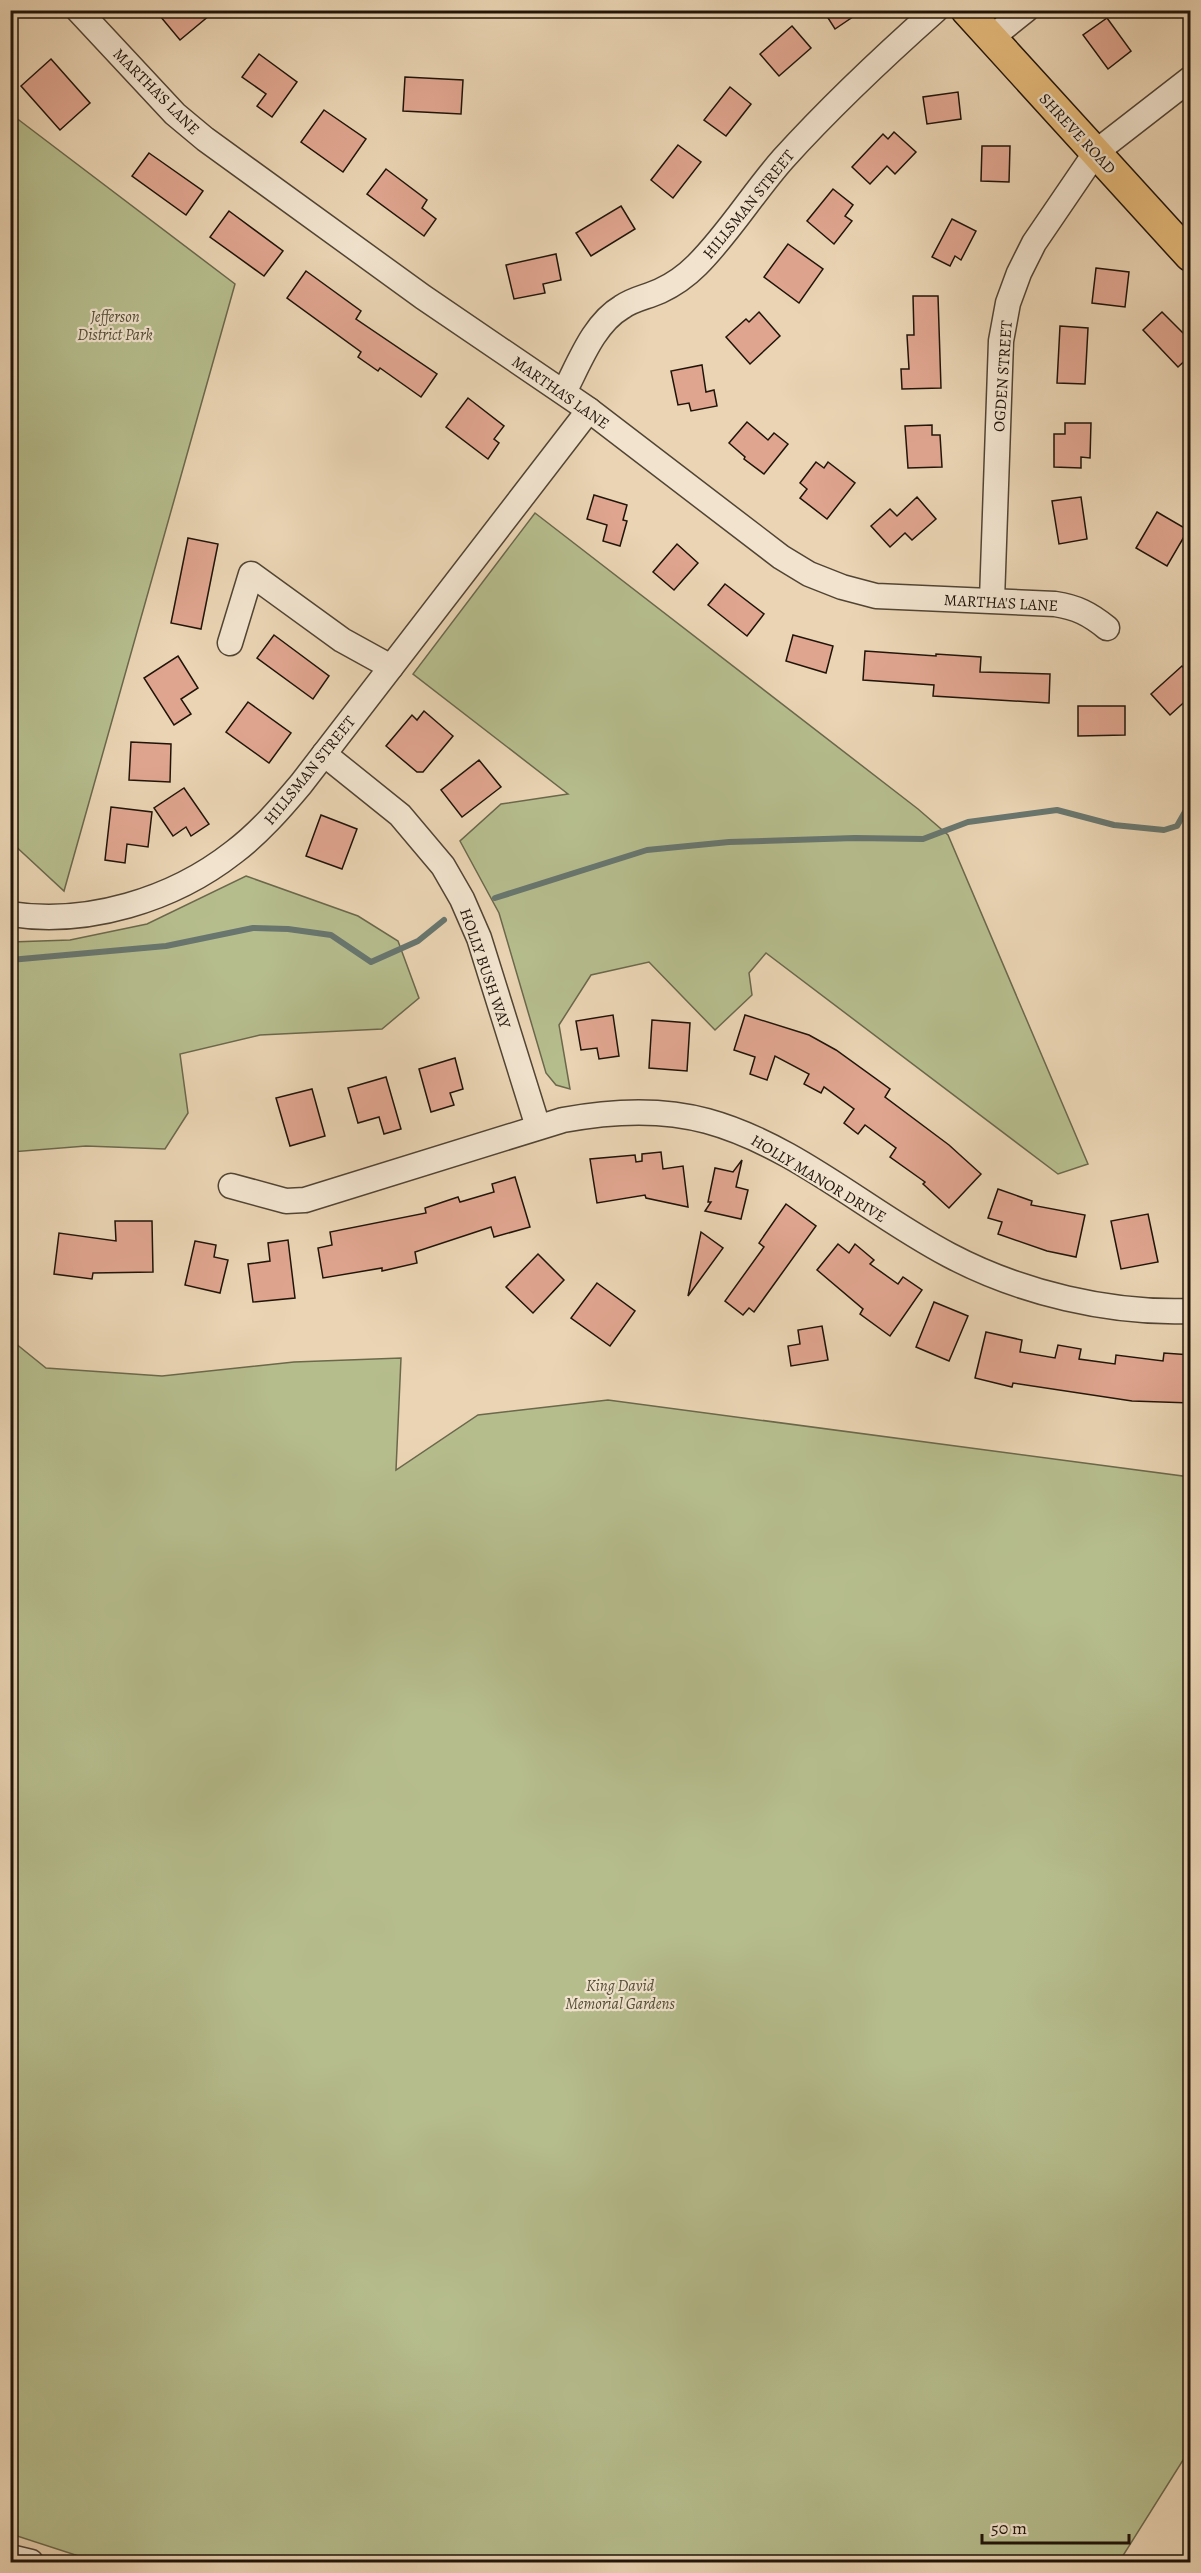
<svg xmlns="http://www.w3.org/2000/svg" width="1201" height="2573" font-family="Alegreya,serif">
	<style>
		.green { fill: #b6bd8d; stroke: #6b684c; stroke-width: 1.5 }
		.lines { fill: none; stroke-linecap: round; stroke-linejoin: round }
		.stream { stroke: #68766f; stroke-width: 6 }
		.building { fill: #e0a58f; stroke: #20140a; stroke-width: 1.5 }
		.minor-casing { stroke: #524434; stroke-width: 27 }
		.major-casing { stroke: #20140a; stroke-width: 33 }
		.minor { stroke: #f1e3ce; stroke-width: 24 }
		.major { stroke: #e5ba7a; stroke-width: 30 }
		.labels { text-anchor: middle; stroke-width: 4.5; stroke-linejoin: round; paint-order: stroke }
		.street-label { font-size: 16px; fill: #20140a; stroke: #f1e3ce }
		.park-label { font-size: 16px; font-style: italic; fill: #544f38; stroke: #f1e3ce }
	</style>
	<rect width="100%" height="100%" fill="#ead4b3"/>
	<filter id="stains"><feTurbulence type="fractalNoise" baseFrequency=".00333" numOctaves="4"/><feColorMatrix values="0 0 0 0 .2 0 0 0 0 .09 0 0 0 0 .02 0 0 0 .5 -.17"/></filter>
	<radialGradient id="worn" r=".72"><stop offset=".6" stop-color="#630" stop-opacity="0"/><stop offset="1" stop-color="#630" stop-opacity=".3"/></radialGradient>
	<!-- green -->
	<g class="green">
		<polygon points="11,114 235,284 64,891 11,842"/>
		<polygon points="535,513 918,809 948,835 1088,1164 1058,1174 766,953 749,973 752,995 715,1030 649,962 591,975 559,1025 570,1089 556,1085 546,1073 499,913 460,841 501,804 568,794 413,674"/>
		<polygon points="246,876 358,916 398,941 419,998 382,1029 260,1035 180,1054 188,1113 165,1149 86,1146 11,1152 11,942 70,940 147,924"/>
		<polygon points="10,1339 46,1368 162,1376 294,1362 401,1358 396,1470 478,1415 608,1400 1190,1477 1190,2449 1119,2562 97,2562 11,2534"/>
	</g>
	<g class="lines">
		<!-- stream -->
		<g class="stream">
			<polyline points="495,898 647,850 729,842 855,838 923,839 968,822 1057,810 1114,825 1164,830 1177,826 1190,803"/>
			<polyline points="10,960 166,946 253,928 288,929 331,935 371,962 418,941 444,920"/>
		</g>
	</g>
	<!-- building -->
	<g class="building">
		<polygon points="155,10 216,10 180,40"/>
		<polygon points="823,10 863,10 835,29"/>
		<polygon points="1107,18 1131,51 1108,69 1083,35"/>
		<polygon points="792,26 811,48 779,76 760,54"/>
		<polygon points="259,54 297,82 272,117 257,106 266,94 242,77"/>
		<polygon points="51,59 90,103 60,130 21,86"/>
		<polygon points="405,77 463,80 461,114 403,111"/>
		<polygon points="730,87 751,104 726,136 704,120"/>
		<polygon points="958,92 961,119 927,124 923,97"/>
		<polygon points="324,110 366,139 343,172 301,142"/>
		<polygon points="894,132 916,152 895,174 887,166 870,184 852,167 883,134 888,139"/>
		<polygon points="678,145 701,162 673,198 651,180"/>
		<polygon points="982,146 1010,146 1009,182 981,181"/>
		<polygon points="149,153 203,191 186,215 132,176"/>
		<polygon points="386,169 427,200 422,208 436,219 424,236 367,194"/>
		<polygon points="833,189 853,205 845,216 852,221 834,244 807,221"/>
		<polygon points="621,206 635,229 591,256 576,233"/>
		<polygon points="229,211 283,251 264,276 210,237"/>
		<polygon points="952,219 976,231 961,260 955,256 950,266 932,257"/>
		<polygon points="788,244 823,269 799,303 764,277"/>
		<polygon points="556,254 561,280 543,284 545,293 514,299 506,265"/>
		<polygon points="1096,268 1129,272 1125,307 1092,303"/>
		<polygon points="306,271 361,311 356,319 437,374 421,397 380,368 378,371 358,357 361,352 287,298"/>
		<polygon points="913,296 938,296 941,388 902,389 901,369 909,369 907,335 914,335"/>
		<polygon points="759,312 780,336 750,364 726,337 746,319 749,322"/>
		<polygon points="1162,312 1191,341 1191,355 1178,367 1143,330"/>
		<polygon points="1060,326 1088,328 1085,384 1057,383"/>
		<polygon points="702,365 706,392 714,390 717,406 691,411 689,403 678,405 671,371"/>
		<polygon points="468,398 504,426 494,439 499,443 488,459 446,427"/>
		<polygon points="747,422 768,440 774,433 788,444 764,474 744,459 745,457 729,443"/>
		<polygon points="1065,423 1091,423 1090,458 1081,457 1081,468 1054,467 1054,434 1065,434"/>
		<polygon points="932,425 932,435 940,435 942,467 908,468 905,426"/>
		<polygon points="816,462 824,468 828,462 855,483 827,519 800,498 807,489 800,483"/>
		<polygon points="594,495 627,505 623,520 627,521 620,546 603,541 607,525 587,519"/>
		<polygon points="917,497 936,519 912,540 905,533 890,547 871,526 890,509 897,516"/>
		<polygon points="1081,497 1087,539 1059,544 1052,501"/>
		<polygon points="1157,512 1188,530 1167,566 1136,548"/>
		<polygon points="188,538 218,544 201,629 171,623"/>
		<polygon points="677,544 698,563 674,590 653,572"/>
		<polygon points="725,584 764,614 747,636 708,605"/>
		<polygon points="274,635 329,676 313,699 257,658"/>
		<polygon points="793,635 833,646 826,673 786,661"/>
		<polygon points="865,651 936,656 936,654 981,657 980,672 1050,674 1049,703 933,696 934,685 863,680"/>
		<polygon points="178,656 198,688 181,699 191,714 174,725 144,678"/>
		<polygon points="1182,666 1191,675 1191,696 1170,715 1151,694"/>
		<polygon points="248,702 291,733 269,763 226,732"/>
		<polygon points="1078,706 1125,706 1125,735 1078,736"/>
		<polygon points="424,711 453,736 423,772 417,772 386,746 412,715 417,720"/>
		<polygon points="131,742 171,744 170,782 129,780"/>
		<polygon points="479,760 501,787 462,817 441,790"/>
		<polygon points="184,788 209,824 191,836 186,827 173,836 154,808"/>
		<polygon points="111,807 152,812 148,847 127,844 125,863 105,860"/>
		<polygon points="321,815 357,829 342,869 306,856"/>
		<polygon points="613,1015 619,1056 599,1059 597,1048 581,1050 576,1021"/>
		<polygon points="745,1015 809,1035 836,1050 890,1089 885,1097 949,1145 981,1174 949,1208 923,1184 925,1182 890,1157 896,1148 865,1125 858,1134 844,1123 854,1109 824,1087 821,1093 804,1084 809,1074 775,1056 767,1080 750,1074 755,1057 734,1050"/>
		<polygon points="652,1020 690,1023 687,1071 649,1068"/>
		<polygon points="455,1058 463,1089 450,1093 454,1105 431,1112 419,1069"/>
		<polygon points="386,1077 401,1129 384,1134 379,1117 358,1123 348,1088"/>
		<polygon points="312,1089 325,1136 290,1146 276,1098"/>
		<polygon points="661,1152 663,1169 683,1166 688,1207 646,1198 645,1195 597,1203 590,1159 635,1155 636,1162 642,1161 642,1154"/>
		<polygon points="742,1160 736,1187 748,1190 741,1219 705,1211 711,1202 708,1202 715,1168 733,1172"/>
		<polygon points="515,1177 530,1227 494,1237 491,1227 415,1252 417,1263 382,1271 382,1268 323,1278 318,1248 332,1245 330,1232 426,1213 425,1208 458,1197 460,1202 494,1192 492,1184"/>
		<polygon points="998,1189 1032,1201 1031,1205 1085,1215 1076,1257 1047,1251 998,1234 1002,1222 988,1218"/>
		<polygon points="786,1204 816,1226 754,1312 749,1308 743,1315 725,1301 764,1247 759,1243"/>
		<polygon points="1148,1214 1158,1262 1121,1269 1111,1221"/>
		<polygon points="115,1221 152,1221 153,1272 93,1273 92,1279 54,1274 59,1233 116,1241"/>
		<polygon points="701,1232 723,1248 688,1296"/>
		<polygon points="288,1240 295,1298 253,1302 248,1264 270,1261 268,1243"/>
		<polygon points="195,1241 216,1245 214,1257 228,1260 220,1293 185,1285"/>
		<polygon points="838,1244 849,1253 855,1244 874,1260 870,1264 898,1284 903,1277 922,1290 890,1336 860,1314 863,1309 817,1270"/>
		<polygon points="538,1254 564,1280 533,1313 506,1287"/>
		<polygon points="597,1283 635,1311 610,1346 571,1318"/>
		<polygon points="934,1302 968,1316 949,1361 916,1347"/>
		<polygon points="822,1326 828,1360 791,1366 788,1346 800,1344 798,1330"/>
		<polygon points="986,1332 1022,1340 1020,1352 1055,1358 1058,1345 1081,1349 1079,1359 1115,1364 1116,1355 1163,1361 1164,1353 1191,1355 1191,1403 1132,1401 1013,1383 1012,1387 975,1378"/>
	</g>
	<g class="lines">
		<!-- minor casing -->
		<g class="minor-casing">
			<g id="minor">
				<path d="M78,10L175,114L205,139L423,297L589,410L781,557L809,574L842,587L876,596L1055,604C1076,607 1090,614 1107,628"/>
				<polyline points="991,38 1026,10"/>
				<path d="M564,392C579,364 593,324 622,307C633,299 647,297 660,291C673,285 686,276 697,265C729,233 753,193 783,159C831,106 882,58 936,10"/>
				<polyline points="992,600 1001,341 1008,303 1019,273 1034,243 1096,152 1190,79"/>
				<polyline points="230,643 251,574 342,640 391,667"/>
				<polyline points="324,754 400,815 443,866 462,899 479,938 538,1127"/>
				<path d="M10,914C87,926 173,900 234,852C259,833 280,809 301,784L589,410"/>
				<path d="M231,1186L286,1201L305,1200L563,1120C611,1111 660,1108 707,1121C795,1145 869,1213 949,1255C1021,1293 1110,1314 1190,1311"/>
				<polyline points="10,2557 31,2562"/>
			</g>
		</g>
		<!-- major casing -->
		<g class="major-casing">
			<polyline id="major" points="966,10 1190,256"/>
		</g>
		<!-- minor -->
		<use href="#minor" class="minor"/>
		<!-- major -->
		<use href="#major" class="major"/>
	</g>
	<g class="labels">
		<!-- street labels -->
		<g class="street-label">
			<text transform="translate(157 91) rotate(45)" y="6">MARTHA'S LANE</text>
			<text transform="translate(1078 133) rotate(47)" y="6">SHREVE ROAD</text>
			<text transform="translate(748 204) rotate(-51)" y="6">HILLSMAN STREET</text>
			<text transform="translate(1002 376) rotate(-86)" y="6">OGDEN STREET</text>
			<text transform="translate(561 392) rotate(35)" y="6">MARTHA'S LANE</text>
			<text transform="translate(1001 602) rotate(3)" y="6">MARTHA'S LANE</text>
			<text transform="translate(309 770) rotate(-51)" y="6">HILLSMAN STREET</text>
			<text transform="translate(486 968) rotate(71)" y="6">HOLLY BUSH WAY</text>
			<text transform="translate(819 1178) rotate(31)" y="6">HOLLY MANOR DRIVE</text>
		</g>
		<!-- park labels -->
		<g class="park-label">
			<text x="115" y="322">Jefferson<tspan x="115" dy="18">District Park</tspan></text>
			<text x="620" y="1991">King David<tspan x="620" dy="18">Memorial Gardens</tspan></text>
		</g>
	</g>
	<!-- margin -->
	<rect width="1201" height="2573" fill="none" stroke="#ead4b3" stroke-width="36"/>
	<rect x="12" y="12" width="1177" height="2549" fill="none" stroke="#20140a" stroke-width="3"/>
	<rect x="18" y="18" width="1165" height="2537" fill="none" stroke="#20140a" stroke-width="1.5"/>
	<!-- scale -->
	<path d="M982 2534v9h147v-9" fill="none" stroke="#20140a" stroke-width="3"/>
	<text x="991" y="2534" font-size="18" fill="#20140a" stroke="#f1e3ce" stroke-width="4.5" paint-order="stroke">50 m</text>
	<rect width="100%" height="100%" filter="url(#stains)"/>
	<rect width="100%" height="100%" fill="url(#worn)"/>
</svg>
